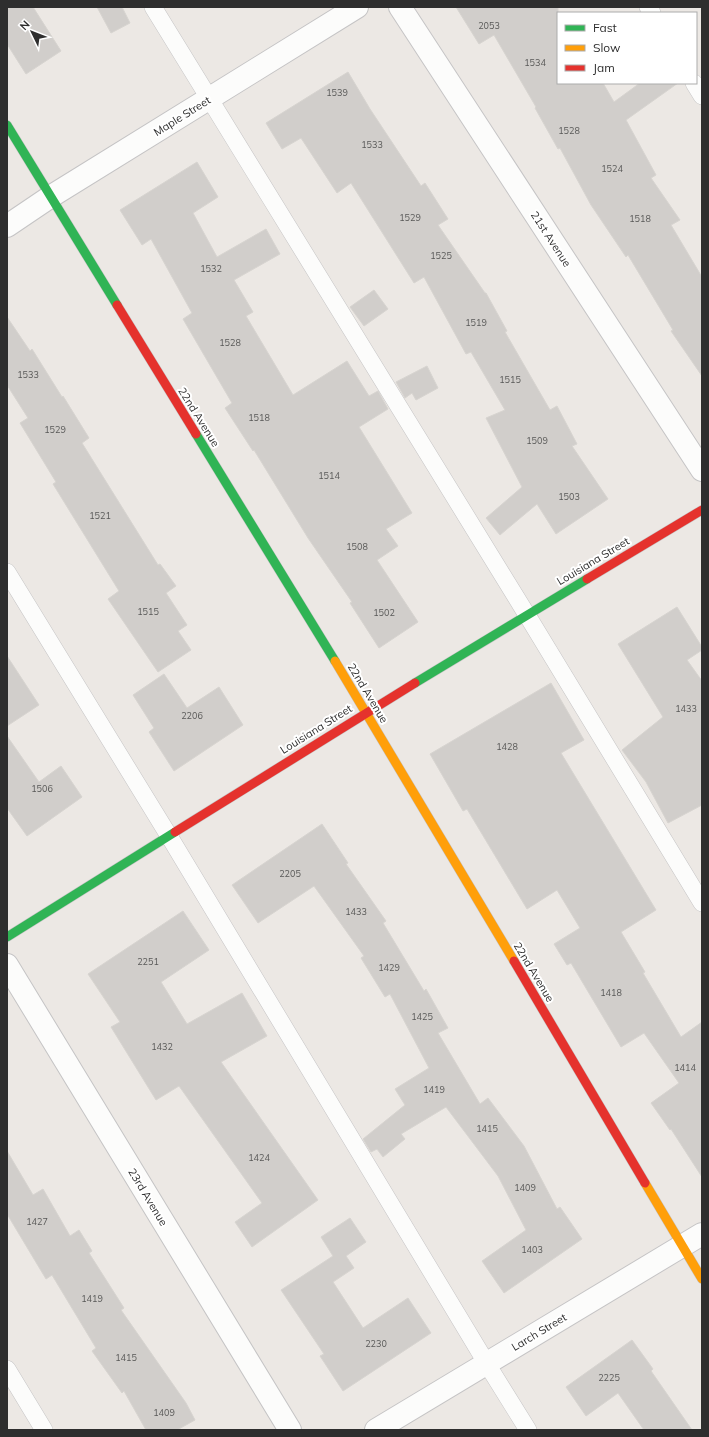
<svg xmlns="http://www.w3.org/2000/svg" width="709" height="1437" font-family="Mulish,sans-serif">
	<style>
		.building { fill: #d1cecb; stroke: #d7d4d0 }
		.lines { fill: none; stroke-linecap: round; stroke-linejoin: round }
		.lane-casing { stroke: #c5c4c5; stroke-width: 18 }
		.street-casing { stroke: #c5c4c5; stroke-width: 24 }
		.fast-casing { stroke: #c5c4c5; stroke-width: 10 }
		.slow-casing { stroke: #c5c4c5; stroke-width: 10 }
		.jam-casing { stroke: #c5c4c5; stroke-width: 10 }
		.lane { stroke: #fcfcfb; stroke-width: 17 }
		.street { stroke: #fcfcfb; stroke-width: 22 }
		.fast { stroke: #30b455; stroke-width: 9 }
		.slow { stroke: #ff9f0a; stroke-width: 9 }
		.jam { stroke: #e5322d; stroke-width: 9 }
		.labels { text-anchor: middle; stroke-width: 4; stroke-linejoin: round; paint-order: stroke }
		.number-label { font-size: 9px; fill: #585857 }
		.street-label { font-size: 11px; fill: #2e2e2e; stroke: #fff }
	</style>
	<rect width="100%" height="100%" fill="#ece8e4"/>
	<!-- building -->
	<g class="building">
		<polygon points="7,7 33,7 61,51 26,74 7,44"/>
		<polygon points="97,7 122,7 130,23 111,33"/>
		<polygon points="456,7 558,7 558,83 603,83 614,102 640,83 678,83 626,120 656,175 651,178 680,220 671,225 702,277 702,376 671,331 673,330 628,255 626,257 591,205 560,148 558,149 535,108 536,107 494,35 479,44"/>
		<polygon points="348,72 370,109 421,186 425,183 448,219 438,225 485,293 486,293 507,331 505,332 550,410 557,406 577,444 572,446 608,499 556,534 537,504 500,535 486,518 522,487 486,418 505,410 471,352 466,354 424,277 414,283 351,183 337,193 301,138 282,149 266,123"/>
		<polygon points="197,162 218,197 193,213 217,257 266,229 280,254 234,280 253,312 246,316 293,395 347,361 369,396 378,391 388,409 359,427 412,513 386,529 398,546 377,560 418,622 379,648 350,603 352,602 308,538 254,450 253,451 225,408 232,403 183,319 192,313 151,239 142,245 120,210"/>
		<polygon points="374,290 388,309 364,326 350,307"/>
		<polygon points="7,317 30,351 32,349 62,397 63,396 89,438 82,443 158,565 160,564 176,586 166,593 187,625 178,631 191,650 158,672 108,599 119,591 53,484 56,482 20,423 28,418 7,385"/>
		<polygon points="427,366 438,388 416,400 412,393 405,398 396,382"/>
		<polygon points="677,607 702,647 702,650 687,660 702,681 702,805 668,823 646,782 622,750 663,717 618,644"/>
		<polygon points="7,656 39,705 7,726"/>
		<polygon points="164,674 187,708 219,687 243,725 174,771 149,732 154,728 133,695"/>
		<polygon points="551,683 584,740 561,753 656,910 621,932 645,972 643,973 681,1037 702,1022 702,1177 671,1129 670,1130 651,1103 679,1083 644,1033 621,1047 571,963 567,965 554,944 580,928 557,890 527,909 467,809 463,811 430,754"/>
		<polygon points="7,736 39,782 61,766 82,797 27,836 7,808"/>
		<polygon points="322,824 348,863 346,864 386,921 383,923 424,991 426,989 448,1028 438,1033 480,1104 488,1098 524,1146 557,1209 560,1207 582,1239 504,1293 482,1261 526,1230 498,1176 446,1107 401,1134 405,1139 383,1157 377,1149 371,1152 363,1139 405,1105 395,1089 429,1068 390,994 385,997 361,958 364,956 314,886 258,923 232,885"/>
		<polygon points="183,911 209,950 161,982 187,1024 242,993 267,1036 221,1062 318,1200 252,1247 235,1222 262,1203 179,1086 156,1100 111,1027 120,1022 88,974"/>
		<polygon points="7,1151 33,1195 43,1189 70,1236 79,1230 92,1251 89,1253 124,1308 121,1310 186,1403 195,1420 177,1430 146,1430 124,1391 122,1393 92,1351 96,1348 52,1275 46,1279 7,1214"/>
		<polygon points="350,1218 366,1242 346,1256 354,1268 333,1282 363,1328 408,1298 431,1333 343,1391 320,1356 324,1354 281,1290 333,1256 321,1237"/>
		<polygon points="632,1340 653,1369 651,1371 692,1430 644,1430 618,1393 586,1416 566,1387"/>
	</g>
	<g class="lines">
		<!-- lane casing -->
		<g class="lane-casing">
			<g id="lane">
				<polyline points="153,7 527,615 702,903"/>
				<polyline points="648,7 652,13"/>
				<polyline points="694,83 702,96"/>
				<polyline points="7,572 169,836 487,1364 528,1430"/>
				<polyline points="7,1369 44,1430"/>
			</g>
		</g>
		<!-- street casing -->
		<g class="street-casing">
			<g id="street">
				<polyline points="400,7 702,470"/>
				<polyline points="7,226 50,197 357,7"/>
				<polyline points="7,965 290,1430"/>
				<polyline points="376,1430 702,1234"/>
			</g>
		</g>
		<!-- fast casing -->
		<g class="fast-casing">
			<g id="fast">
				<polyline points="7,125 117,305"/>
				<polyline points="196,434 335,661"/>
				<polyline points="415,683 587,579"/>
				<polyline points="7,937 175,832"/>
			</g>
		</g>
		<!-- slow casing -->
		<g class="slow-casing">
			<g id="slow">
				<polyline points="335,661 514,961"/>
				<polyline points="645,1183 702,1279"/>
			</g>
		</g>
		<!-- jam casing -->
		<g class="jam-casing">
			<g id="jam">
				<polyline points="117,305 196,434"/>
				<polyline points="587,579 702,510"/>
				<polyline points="175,832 415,683"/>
				<polyline points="514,961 645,1183"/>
			</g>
		</g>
		<!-- lane -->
		<use href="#lane" class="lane"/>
		<!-- street -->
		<use href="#street" class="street"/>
		<!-- fast -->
		<use href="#fast" class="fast"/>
		<!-- slow -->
		<use href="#slow" class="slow"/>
		<!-- jam -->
		<use href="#jam" class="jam"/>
	</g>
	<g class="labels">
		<!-- number labels -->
		<g class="number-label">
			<text x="489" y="29">2053</text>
			<text x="535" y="66">1534</text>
			<text x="337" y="96">1539</text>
			<text x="569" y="134">1528</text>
			<text x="372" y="148">1533</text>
			<text x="612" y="172">1524</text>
			<text x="410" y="221">1529</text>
			<text x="640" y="222">1518</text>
			<text x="441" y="259">1525</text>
			<text x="211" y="272">1532</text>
			<text x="476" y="326">1519</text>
			<text x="230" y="346">1528</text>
			<text x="28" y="378">1533</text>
			<text x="510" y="383">1515</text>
			<text x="259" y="421">1518</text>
			<text x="55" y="433">1529</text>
			<text x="537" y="444">1509</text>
			<text x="329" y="479">1514</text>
			<text x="569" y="500">1503</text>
			<text x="100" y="519">1521</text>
			<text x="357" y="550">1508</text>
			<text x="148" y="615">1515</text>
			<text x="384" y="616">1502</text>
			<text x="686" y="712">1433</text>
			<text x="192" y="719">2206</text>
			<text x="507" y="750">1428</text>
			<text x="42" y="792">1506</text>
			<text x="290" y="877">2205</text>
			<text x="356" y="915">1433</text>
			<text x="148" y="965">2251</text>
			<text x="389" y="971">1429</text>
			<text x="611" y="996">1418</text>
			<text x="422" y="1020">1425</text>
			<text x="162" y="1050">1432</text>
			<text x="685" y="1071">1414</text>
			<text x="434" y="1093">1419</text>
			<text x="487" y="1132">1415</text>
			<text x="259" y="1161">1424</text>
			<text x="525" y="1191">1409</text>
			<text x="37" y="1225">1427</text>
			<text x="532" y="1253">1403</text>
			<text x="92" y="1302">1419</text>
			<text x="376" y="1347">2230</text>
			<text x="126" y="1361">1415</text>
			<text x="609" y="1381">2225</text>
			<text x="164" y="1416">1409</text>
		</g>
		<!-- street labels -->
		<g class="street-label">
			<text transform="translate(182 116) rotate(-32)" y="4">Maple Street</text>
			<text transform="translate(551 239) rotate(57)" y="4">21st Avenue</text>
			<text transform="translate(199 417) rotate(58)" y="4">22nd Avenue</text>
			<text transform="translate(593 561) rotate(-31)" y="4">Louisiana Street</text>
			<text transform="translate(368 693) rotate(59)" y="4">22nd Avenue</text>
			<text transform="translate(316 729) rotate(-32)" y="4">Louisiana Street</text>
			<text transform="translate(534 972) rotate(59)" y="4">22nd Avenue</text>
			<text transform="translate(148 1197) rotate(59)" y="4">23rd Avenue</text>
			<text transform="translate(539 1332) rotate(-31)" y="4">Larch Street</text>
		</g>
	</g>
	<!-- border -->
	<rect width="709" height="1437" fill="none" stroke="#2e2e2e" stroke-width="16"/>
	<!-- legend -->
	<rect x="557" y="12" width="140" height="72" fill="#ffffff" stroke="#ababab"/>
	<rect x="565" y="25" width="20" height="6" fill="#30b455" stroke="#ababab"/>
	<text x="593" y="32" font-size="12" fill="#2e2e2e">Fast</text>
	<rect x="565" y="45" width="20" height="6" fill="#ff9f0a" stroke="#ababab"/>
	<text x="593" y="52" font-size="12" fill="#2e2e2e">Slow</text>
	<rect x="565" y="65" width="20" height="6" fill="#e5322d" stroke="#ababab"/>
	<text x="593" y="72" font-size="12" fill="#2e2e2e">Jam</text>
	<!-- north arrow -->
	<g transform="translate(32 32) rotate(313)" stroke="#ffffff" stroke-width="3" paint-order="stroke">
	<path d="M0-3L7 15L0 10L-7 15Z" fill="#2e2e2e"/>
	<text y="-6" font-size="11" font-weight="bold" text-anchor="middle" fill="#2e2e2e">N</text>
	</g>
</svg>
